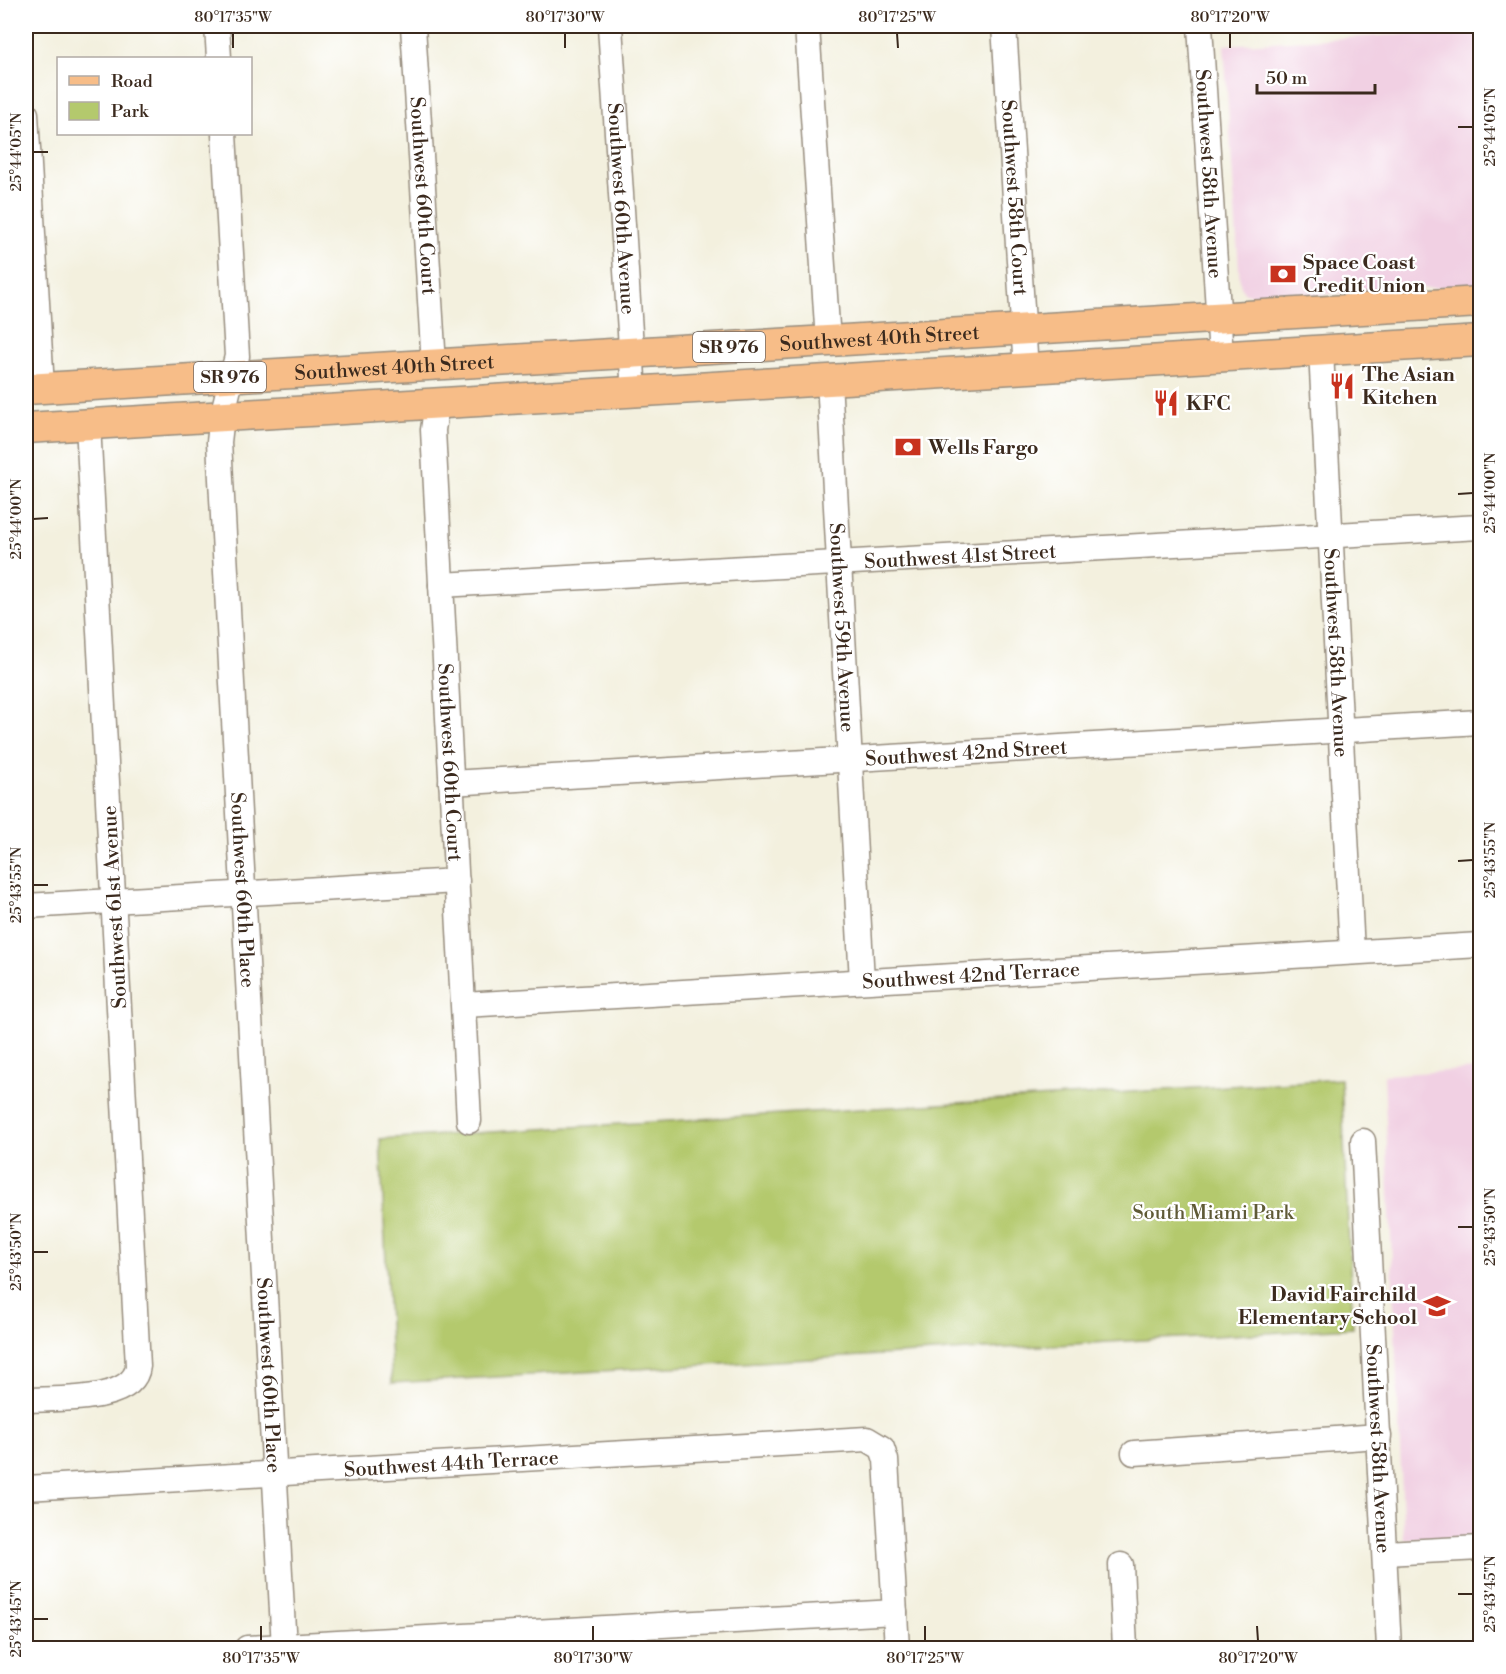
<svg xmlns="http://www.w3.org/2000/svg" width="1506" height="1674" font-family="'Libre Bodoni',serif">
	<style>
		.built { fill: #f1d0e3 }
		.green { fill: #b4c96d; stroke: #787a46; stroke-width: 1.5 }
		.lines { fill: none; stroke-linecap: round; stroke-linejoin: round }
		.minor-casing { stroke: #978d7e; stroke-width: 27 }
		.major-casing { stroke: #978d7e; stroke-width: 33 }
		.minor { stroke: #fff; stroke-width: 24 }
		.major { stroke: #f7bd88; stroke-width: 30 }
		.ticks { fill: none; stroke: #3b2a1e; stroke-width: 2 }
		.labels { text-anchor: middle; stroke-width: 4.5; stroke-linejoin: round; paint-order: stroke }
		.shield { fill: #fff; stroke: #766a62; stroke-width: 1.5 }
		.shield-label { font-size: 18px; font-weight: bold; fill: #3b2a1e }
		.street-label { font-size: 20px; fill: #3b2a1e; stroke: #fff }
		.poi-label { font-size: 20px; font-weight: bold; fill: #3b2a1e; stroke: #fff; text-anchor: start }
		.park-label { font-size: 20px; fill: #5f5a36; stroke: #fff }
		.neatline { fill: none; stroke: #3b2a1e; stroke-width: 2 }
		.ticks-label { font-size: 15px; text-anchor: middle; fill: #3b2a1e }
	</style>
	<rect width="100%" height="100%" fill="#fff"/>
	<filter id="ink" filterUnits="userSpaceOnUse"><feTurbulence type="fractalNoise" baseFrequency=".0167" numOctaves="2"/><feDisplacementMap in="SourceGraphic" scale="12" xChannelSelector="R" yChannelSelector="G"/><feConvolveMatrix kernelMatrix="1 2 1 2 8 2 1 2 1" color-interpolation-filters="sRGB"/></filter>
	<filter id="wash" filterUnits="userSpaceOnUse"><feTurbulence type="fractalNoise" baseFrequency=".008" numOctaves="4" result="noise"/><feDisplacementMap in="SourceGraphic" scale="24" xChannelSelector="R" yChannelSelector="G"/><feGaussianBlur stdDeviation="1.35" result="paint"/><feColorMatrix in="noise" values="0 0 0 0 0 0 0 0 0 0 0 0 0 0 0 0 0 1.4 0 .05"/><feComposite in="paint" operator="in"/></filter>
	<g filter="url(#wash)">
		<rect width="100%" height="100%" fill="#f3f0de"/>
		<!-- built -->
		<g class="built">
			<polygon points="1480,30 1480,285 1257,298 1244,292 1240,284 1224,45"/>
			<polygon points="1480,1069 1480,1537 1404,1540 1384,1075"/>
		</g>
		<!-- green -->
		<polygon class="green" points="1341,1079 1353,1328 392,1383 380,1139"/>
	</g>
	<g filter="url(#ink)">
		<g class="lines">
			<!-- minor casing -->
			<g class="minor-casing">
				<g id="minor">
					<polyline points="217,26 219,58"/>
					<path id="s1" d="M413,26L434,365"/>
					<path id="s2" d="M610,26L634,393"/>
					<polyline points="807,26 828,341"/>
					<path id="s3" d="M1004,26L1026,370"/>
					<path id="s4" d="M1200,26L1221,357"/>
					<polyline points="26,114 42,388"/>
					<path id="s5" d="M224,134L237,356L222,416L219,442L284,1648"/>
					<path id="s6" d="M1321,351L1352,952"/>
					<path id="s7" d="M829,380L862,981"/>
					<path id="s8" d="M437,403L433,430L469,1121"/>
					<path id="s9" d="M441,585L1480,527"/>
					<path id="s10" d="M451,783L1480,722"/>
					<polyline points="26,906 457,881"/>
					<path id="s11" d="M464,1005L1480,945"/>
					<path id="s12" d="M1363,1141L1389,1648"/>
					<path d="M26,1400C54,1398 134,1404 138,1366L88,424"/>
					<polyline points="1134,1453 1379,1436"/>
					<path id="s13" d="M26,1488L867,1439L882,1448L886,1460L897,1648"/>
					<polyline points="1385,1553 1480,1548"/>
					<polyline points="1121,1565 1125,1648"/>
					<polyline points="247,1648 895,1612"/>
				</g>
			</g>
			<!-- major casing -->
			<g class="major-casing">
				<g id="major">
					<path id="s14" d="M26,389L1480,302"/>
					<polyline points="26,428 1480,341"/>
				</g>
			</g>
			<!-- minor -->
			<use href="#minor" class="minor"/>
			<!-- major -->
			<use href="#major" class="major"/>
		</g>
	</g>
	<!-- ticks -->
	<path class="ticks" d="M233,33V48M565,33V48M897,33L898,48M1230,33V48M1458,127H1473M33,152H48M1458,494L1473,493M33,519L48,518M1458,861L1473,860M33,885H48M1458,1227H1473M33,1252H48M1458,1594H1473M33,1619H48M261,1626V1641M593,1626V1641M925,1626V1641M1257,1626L1258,1641"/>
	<!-- icons -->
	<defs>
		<g id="bank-bare" transform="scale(2.07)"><path d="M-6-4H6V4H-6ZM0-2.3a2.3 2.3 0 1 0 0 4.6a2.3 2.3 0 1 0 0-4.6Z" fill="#c8321e" stroke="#fff" stroke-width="2.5" paint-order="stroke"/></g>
		<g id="restaurant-bare" transform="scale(2.07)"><path d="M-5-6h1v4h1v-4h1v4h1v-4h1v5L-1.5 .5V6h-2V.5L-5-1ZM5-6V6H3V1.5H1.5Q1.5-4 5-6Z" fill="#c8321e" stroke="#fff" stroke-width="2.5" paint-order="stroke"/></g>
		<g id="school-bare" transform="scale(2.07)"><path d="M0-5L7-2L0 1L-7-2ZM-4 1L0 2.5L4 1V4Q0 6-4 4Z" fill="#c8321e" stroke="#fff" stroke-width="2.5" paint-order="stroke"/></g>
	</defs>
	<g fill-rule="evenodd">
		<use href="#bank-bare" x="1283" y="274"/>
		<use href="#restaurant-bare" x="1342" y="386"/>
		<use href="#restaurant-bare" x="1166" y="403"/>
		<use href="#bank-bare" x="908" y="447"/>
		<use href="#school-bare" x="1437" y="1306"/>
	</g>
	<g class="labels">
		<!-- shield labels -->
		<g class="shield">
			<rect x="693" y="332" width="72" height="30" rx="4.5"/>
			<rect x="194" y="362" width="72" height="30" rx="4.5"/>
		</g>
		<g class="shield-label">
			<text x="729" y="353">SR 976</text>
			<text x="230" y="383">SR 976</text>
		</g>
		<!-- street labels -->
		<g class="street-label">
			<text dy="7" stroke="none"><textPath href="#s4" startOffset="148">Southwest 58th Avenue</textPath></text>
			<text dy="7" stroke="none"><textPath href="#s1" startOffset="170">Southwest 60th Court</textPath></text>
			<text dy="7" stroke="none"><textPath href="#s3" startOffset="172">Southwest 58th Court</textPath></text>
			<text dy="7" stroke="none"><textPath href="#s2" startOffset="183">Southwest 60th Avenue</textPath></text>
			<text dy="7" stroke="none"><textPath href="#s14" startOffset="855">Southwest 40th Street</textPath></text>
			<text dy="7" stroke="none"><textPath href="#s14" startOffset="369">Southwest 40th Street</textPath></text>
			<text dy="7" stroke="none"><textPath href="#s9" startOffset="520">Southwest 41st Street</textPath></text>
			<text dy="7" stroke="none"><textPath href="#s7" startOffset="248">Southwest 59th Avenue</textPath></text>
			<text dy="7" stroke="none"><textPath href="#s6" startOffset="302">Southwest 58th Avenue</textPath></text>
			<text dy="7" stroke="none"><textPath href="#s10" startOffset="516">Southwest 42nd Street</textPath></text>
			<text dy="7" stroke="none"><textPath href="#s8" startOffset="360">Southwest 60th Court</textPath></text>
			<text dy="7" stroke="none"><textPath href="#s5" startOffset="759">Southwest 60th Place</textPath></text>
			<text transform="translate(114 907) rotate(-93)" y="7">Southwest 61st Avenue</text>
			<text dy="7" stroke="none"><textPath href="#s11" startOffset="508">Southwest 42nd Terrace</textPath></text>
			<text dy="7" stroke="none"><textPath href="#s5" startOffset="1245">Southwest 60th Place</textPath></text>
			<text dy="7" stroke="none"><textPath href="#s12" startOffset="308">Southwest 58th Avenue</textPath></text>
			<text dy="7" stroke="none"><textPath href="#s13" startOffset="426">Southwest 44th Terrace</textPath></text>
		</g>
		<!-- poi labels -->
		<g class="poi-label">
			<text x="1303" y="269">Space Coast<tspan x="1303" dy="23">Credit Union</tspan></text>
			<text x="1362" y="381">The Asian<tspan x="1362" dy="23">Kitchen</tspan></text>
			<text x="1186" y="410">KFC</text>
			<text x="928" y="454">Wells Fargo</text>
			<text x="1417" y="1301" text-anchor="end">David Fairchild<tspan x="1417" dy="23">Elementary School</tspan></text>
		</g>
		<!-- park labels -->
		<g class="park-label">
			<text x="1213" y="1219">South Miami Park</text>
		</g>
	</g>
	<!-- margin -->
	<rect width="1506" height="1674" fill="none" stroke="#fff" stroke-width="66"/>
	<!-- legend -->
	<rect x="57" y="57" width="195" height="78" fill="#ffffff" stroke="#b1aaa5" stroke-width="1.5"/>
	<rect x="69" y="76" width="30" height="9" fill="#f7bd88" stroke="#b1aaa5" stroke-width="1.5"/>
	<text x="111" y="87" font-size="18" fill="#3b2a1e">Road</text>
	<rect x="69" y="102" width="30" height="18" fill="#b4c96d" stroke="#b1aaa5" stroke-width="1.5"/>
	<text x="111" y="117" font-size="18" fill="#3b2a1e">Park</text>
	<!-- scale -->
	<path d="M1257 84v9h118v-9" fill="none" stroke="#3b2a1e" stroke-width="3"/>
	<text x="1266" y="84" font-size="18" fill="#3b2a1e" stroke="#ffffff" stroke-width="4.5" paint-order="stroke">50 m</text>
	<rect x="33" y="33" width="1440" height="1608" class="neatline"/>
	<g class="ticks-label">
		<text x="233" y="22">80°17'35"W</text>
		<text x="565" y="22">80°17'30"W</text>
		<text x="897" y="22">80°17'25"W</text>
		<text x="1230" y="22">80°17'20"W</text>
		<text transform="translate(1490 127) rotate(-90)" y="5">25°44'05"N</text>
		<text transform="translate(16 152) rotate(-90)" y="5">25°44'05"N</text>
		<text transform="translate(1490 493) rotate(-90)" y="5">25°44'00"N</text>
		<text transform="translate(16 519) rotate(-90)" y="5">25°44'00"N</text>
		<text transform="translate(1490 860) rotate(-90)" y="5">25°43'55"N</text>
		<text transform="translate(16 885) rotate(-90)" y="5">25°43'55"N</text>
		<text transform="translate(1490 1227) rotate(-90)" y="5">25°43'50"N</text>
		<text transform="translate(16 1252) rotate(-90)" y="5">25°43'50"N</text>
		<text transform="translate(1490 1594) rotate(-90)" y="5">25°43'45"N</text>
		<text transform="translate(16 1619) rotate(-90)" y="5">25°43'45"N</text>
		<text x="261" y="1663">80°17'35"W</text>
		<text x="593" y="1663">80°17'30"W</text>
		<text x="925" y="1663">80°17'25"W</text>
		<text x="1258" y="1663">80°17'20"W</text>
	</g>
</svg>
